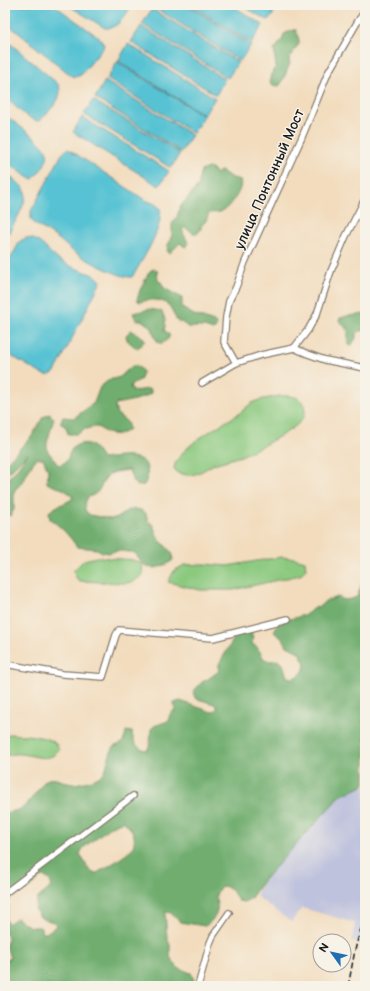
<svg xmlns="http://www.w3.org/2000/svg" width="370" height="991" font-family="'Balsamiq Sans',sans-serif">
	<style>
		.industrial { fill: #bfc2dd }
		.green { fill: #8bc97f; stroke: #54724e }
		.forest { fill: #70ad6e; stroke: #466445; fill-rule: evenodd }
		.water { fill: #57c2d3; stroke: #3a6f78 }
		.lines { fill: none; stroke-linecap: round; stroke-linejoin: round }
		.minor-casing { stroke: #877c6c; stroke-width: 8 }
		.minor { stroke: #fff; stroke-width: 5.5 }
		.rail { stroke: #1c1c1c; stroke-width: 1.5; stroke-dasharray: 6 3; stroke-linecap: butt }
		.labels { text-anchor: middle; stroke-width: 3; stroke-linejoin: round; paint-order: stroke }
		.street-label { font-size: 14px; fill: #1c1c1c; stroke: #f7f3e8 }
	</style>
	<rect width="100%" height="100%" fill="#f7f3e8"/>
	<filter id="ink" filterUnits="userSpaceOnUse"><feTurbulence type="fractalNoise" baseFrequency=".025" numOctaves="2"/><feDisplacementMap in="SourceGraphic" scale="8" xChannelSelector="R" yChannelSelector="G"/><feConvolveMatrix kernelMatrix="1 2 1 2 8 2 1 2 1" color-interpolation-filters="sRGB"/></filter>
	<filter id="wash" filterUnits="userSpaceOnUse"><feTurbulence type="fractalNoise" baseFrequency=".012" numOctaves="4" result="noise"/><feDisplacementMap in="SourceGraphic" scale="16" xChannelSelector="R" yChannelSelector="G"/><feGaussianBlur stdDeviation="0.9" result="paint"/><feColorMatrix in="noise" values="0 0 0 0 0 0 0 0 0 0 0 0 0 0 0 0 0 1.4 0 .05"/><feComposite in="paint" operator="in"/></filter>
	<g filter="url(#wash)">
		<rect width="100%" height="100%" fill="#f2dcbd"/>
		<!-- industrial -->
		<polygon class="industrial" points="365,783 365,945 352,941 355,923 302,908 291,922 256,896 262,883 321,815 343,792"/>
		<!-- green -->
		<g class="green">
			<path d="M279,396C285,396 292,395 297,398C305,401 308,414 301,421C291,432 255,450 241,456C232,459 223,461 214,464C207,468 198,475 189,475C185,475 181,474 177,473L174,468C178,446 222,425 240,413C244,410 247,406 252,403C259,399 271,398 279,396Z"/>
			<polygon points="97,557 133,560 142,564 143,575 133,582 126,583 79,581 75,576 74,570 84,560"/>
			<polygon points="281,557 294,558 305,561 306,569 300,575 233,590 200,590 168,582 174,571 184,565 205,564 227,566"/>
			<path d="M10,734C21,735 48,735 56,744C57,745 58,748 59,749C51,764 34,755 21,754C16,753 10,755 5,756V736Z"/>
		</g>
		<!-- forest -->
		<g class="forest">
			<polygon points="293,30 296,30 299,40 299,44 289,58 290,64 281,84 279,86 272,85 270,83 273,70 276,67 274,50 282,40 284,34"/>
			<path d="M208,168L212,169L216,174L218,172L222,171L230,177L240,180C244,189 230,207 222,211C218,214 213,212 209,213L206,221L201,226V229L197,234C192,233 188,229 183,227C181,234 188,238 188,245L185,247L180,243L170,253L167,252L168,245L172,235V224L177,217L180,207L199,185V178L201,171Z"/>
			<path d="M155,269L157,270L158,281L161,282L164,288L182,298V308L194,315L214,322L216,324V328L213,330L204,327H188L181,322H178C174,317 173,311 170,307C163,298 149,299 140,302L137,300L140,290L149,272L151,270Z"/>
			<path d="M150,309L161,311C165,316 167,324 164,330L169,334V338L163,343H159L155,338L152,328L141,320H136L133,313Z"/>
			<polygon points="365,314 365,330 358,332 356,334 356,338 351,346 348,344 348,330 339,321 340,318 347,316"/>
			<polygon points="131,330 144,338 145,341 138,348 135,347 127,340 126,335"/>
			<path d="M132,366H138L143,372L141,379L130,386L131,389L134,391L148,389L151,390V393C142,400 128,401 116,404L115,407L117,414L127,422L129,429C123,435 113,436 105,432C102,430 100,428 97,427C92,426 89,430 84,429L78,434H68L66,427L60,423L63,417L74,418L94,403L100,387L109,380L120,377Z"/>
			<path d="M50,414L54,418L47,443V450L58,465C71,462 66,457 72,449C74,446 77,445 80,444C92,441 97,451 102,459C115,458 145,451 147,469C148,476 147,479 144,485L138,486L133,482L129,470C123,471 115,471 110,474C99,481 104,493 88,497L85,503V510L90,515L110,519L117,518L128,510L134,509L141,510L146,514L148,521L153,525L158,538L172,553L173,560C165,566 151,572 143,564C140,561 138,556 135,553L122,551H115L109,553L102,552L97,549L77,547C69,535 61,527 50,519L49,512C56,505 66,504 73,498C65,486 57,489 47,483L48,470L43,458H37L32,464L23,481L14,491V510L10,516L5,514V482L16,470L28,453L5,476V464L32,436L43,417Z"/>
			<path d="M365,579V784L363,786L340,796L263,881L250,899L244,902L238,901C234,893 231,886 221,886C211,899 219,900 217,911C216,917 210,923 205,926L180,922L171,913L165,912L167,938L170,945V957L178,968L191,973L194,980V986H5V962L10,957L5,946L8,939L7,935L5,934V813C27,809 25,806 38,790C41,787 43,782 46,780C55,775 65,784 73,784C82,783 99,780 104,772C106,769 107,764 108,760C109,755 112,751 114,746C123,745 125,739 126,731L132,732C133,742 137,749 147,750L150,745L151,729L154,726L168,721L170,714L175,710L174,703L180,701L212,712L218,708L214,704L195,698L193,692L202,682L208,679L219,671V664L236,635L244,632H251L253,639L252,644L257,647L264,659L270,661L277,660L283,664L287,677L293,678L300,675L304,670L305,663L299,652L287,646L284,640L274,632L277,625L288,619L295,618L308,613L313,608L320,606L325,601L338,597L344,600L351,599L357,597L363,580ZM123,821C127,825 133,830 134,836C135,840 134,845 132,849C126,856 104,869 95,874L89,870L80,854L83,848L111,826ZM43,876C63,886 40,893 37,900C36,903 36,907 35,910L41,918L53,922L56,924L55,927L46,933H43L40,927H30L17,918L8,924L6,918L9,906L7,903C17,889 23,893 34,885C38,882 38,877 43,876Z"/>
		</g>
		<!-- water -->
		<g class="water">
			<polygon points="5,5 54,5 101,39 104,44 103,48 81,75 75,77 72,76 5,22"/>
			<path d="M68,5H132C125,15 119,29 105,28Z"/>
			<polygon points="155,5 187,5 251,45 240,61 154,7"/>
			<polygon points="190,5 231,5 263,25 251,43"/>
			<path d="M241,5H272C274,11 274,18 267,20Z"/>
			<polygon points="152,9 238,62 228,78 142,24"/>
			<polygon points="141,26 225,79 216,95 131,42"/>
			<path d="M5,39L58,84C66,98 48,111 40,121C30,122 13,104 5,97Z"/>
			<polygon points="128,44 215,98 204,115 118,61"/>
			<polygon points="117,62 204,116 193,133 107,79"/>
			<polygon points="105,81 192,135 181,152 95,98"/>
			<polygon points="93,100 180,153 171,168 84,114"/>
			<path d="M5,115C14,122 44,143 47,152C50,160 39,173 33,179L27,177L5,160Z"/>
			<polygon points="82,117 169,171 159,186 73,132"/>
			<path d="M67,149L70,150L145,200L155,204L160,208C164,226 145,255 136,271L132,277C122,279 82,258 73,251C66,246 61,240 54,236C47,230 37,227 31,220V211L62,154Z"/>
			<path d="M5,173C11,178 20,183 24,189C31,198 13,225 8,234L5,235Z"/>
			<path d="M26,238C38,237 46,249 54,256C61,264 86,272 96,276L101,281L55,372C50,376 46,376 40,373L5,352V269L20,241Z"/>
		</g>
	</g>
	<g filter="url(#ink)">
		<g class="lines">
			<!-- minor casing -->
			<g class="minor-casing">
				<g id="minor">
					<polyline points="294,348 308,330 317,314 331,271 346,236 365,199"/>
					<polyline points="236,363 224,342 226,317 229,301 236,287 245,262 302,137 328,73 358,21 365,11"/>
					<polyline points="202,383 236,363 261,355 294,348 308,354 325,360 365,368"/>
					<polyline points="5,664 63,674 103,677 116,635 119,630 213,638 288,619"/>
					<polyline points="5,893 133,796"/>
					<polyline points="198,986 210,943 213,936 229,913"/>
				</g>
			</g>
			<!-- minor -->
			<use href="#minor" class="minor"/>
			<!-- rail -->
			<path class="rail" d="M348,986C353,964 355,940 365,920"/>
		</g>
	</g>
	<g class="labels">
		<!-- street labels -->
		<g class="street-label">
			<text transform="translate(269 179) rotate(-66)" y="5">улица Понтонный Мост</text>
		</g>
	</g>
	<!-- margin -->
	<rect width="370" height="991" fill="none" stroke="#f7f3e8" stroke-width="20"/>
	<!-- north arrow -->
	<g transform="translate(332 953) rotate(303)"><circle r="19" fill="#f7f3e8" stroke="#9f9d96"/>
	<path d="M0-3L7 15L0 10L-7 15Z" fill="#1f6fb2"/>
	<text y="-6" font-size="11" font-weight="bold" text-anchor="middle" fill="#1c1c1c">N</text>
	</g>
</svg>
